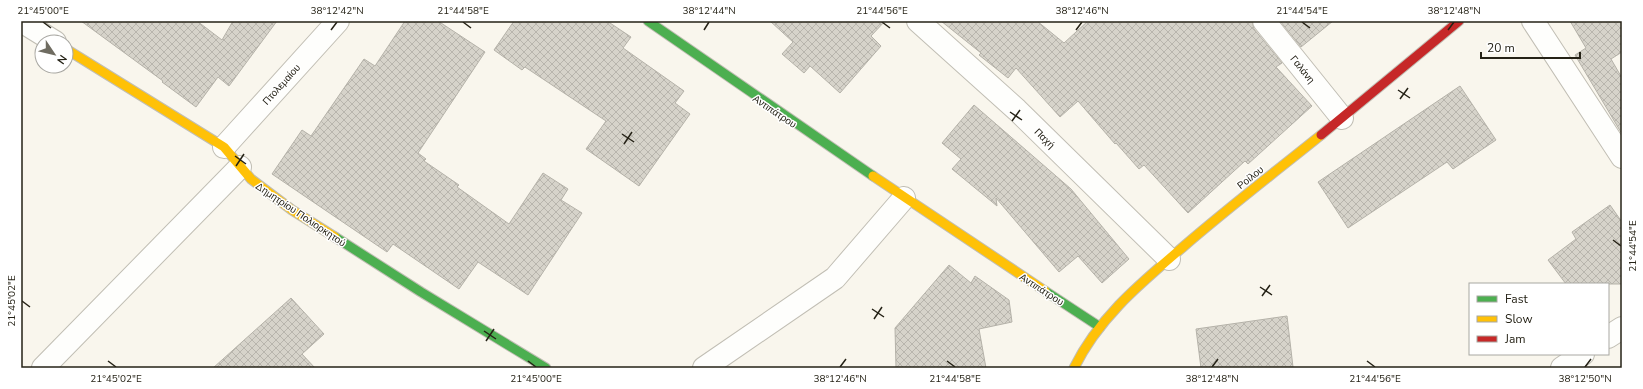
<svg xmlns="http://www.w3.org/2000/svg" width="1643" height="389" font-family="'Nunito Sans',sans-serif">
	<style>
		.building { fill: url(#building-cross-hatch); stroke: #b5b2a9 }
		.lines { fill: none; stroke-linecap: round; stroke-linejoin: round }
		.street-casing { stroke: #c1beb4; stroke-width: 24 }
		.fast-casing { stroke: #c1beb4; stroke-width: 11 }
		.slow-casing { stroke: #c1beb4; stroke-width: 11 }
		.jam-casing { stroke: #c1beb4; stroke-width: 11 }
		.street { stroke: #fefefc; stroke-width: 22 }
		.fast { stroke: #4caf50; stroke-width: 9 }
		.slow { stroke: #ffc107; stroke-width: 9 }
		.jam { stroke: #c62828; stroke-width: 9 }
		.ticks { fill: none; stroke: #252216; stroke-width: 1.5 }
		.labels { text-anchor: middle; stroke-width: 3; stroke-linejoin: round; paint-order: stroke }
		.street-label { font-size: 10px; fill: #252216; stroke: #fff }
		.neatline { fill: none; stroke: #252216; stroke-width: 1.5 }
		.ticks-label { font-size: 10px; text-anchor: middle; fill: #252216 }
	</style>
	<defs>
		<pattern id="building-cross-hatch" width="8" height="8" patternUnits="userSpaceOnUse"><rect width="8" height="8" fill="#d6d3ca"/><path d="M0 0l8 8M0 8l8-8" fill="none" stroke="#b8b5ad"/></pattern>
	</defs>
	<rect width="100%" height="100%" fill="#f9f6ed"/>
	<!-- building -->
	<g class="building">
		<polygon points="81,21 197,21 222,40 233,21 277,21 229,86 218,77 196,107 162,82 163,81"/>
		<polygon points="405,21 438,21 485,52 418,153 426,159 424,161 459,185 457,187 509,224 543,173 568,189 561,200 582,213 528,295 478,262 459,289 393,244 387,252 272,174 302,130 311,136 364,59 375,66"/>
		<polygon points="514,21 607,21 631,37 623,48 684,91 675,103 690,114 639,186 586,149 606,121 525,67 522,70 494,50"/>
		<polygon points="770,21 885,21 871,36 881,46 840,93 810,66 804,73 782,54 793,42"/>
		<polygon points="941,21 1037,21 1064,43 1088,21 1252,21 1254,29 1282,63 1276,67 1312,106 1248,164 1245,161 1188,213 1144,165 1139,169 1116,143 1115,144 1078,101 1060,117 1016,68 1008,78 979,55 981,53"/>
		<polygon points="1280,21 1333,21 1301,47"/>
		<polygon points="1570,21 1622,21 1622,52 1611,59 1622,78 1622,134 1575,55 1586,48"/>
		<polygon points="1460,86 1496,140 1453,169 1447,162 1348,228 1318,182"/>
		<polygon points="974,105 1071,189 1129,259 1102,283 1078,256 1059,272 996,198 997,206 952,169 961,159 942,143"/>
		<polygon points="1610,205 1622,222 1622,284 1566,284 1548,260 1576,239 1572,232"/>
		<polygon points="949,265 971,283 975,276 1009,300 1012,322 979,329 986,368 896,368 895,328"/>
		<polygon points="291,298 324,334 302,354 315,368 213,368"/>
		<polygon points="1287,316 1293,367 1201,368 1196,329"/>
	</g>
	<g class="lines">
		<!-- street casing -->
		<g class="street-casing">
			<g id="street">
				<polyline points="21,21 55,42"/>
				<polyline points="918,21 1017,110 1169,259"/>
				<polyline points="1264,21 1342,118"/>
				<polyline points="1533,21 1622,157"/>
				<polyline points="224,147 338,21"/>
				<polyline points="1608,337 1622,328"/>
				<polyline points="43,368 240,167"/>
				<polyline points="704,368 835,278 904,198"/>
				<polyline points="1562,368 1583,354"/>
			</g>
		</g>
		<!-- fast casing -->
		<g class="fast-casing">
			<g id="fast">
				<polyline points="648,21 873,176"/>
				<polyline points="335,237 421,292 546,368"/>
				<polyline points="1045,291 1100,327"/>
			</g>
		</g>
		<!-- slow casing -->
		<g class="slow-casing">
			<g id="slow">
				<polyline points="66,49 224,147 251,179 292,210 335,237"/>
				<polyline points="873,176 1045,291"/>
				<path d="M1074,368C1099,317 1141,283 1183,247C1228,208 1275,172 1321,135"/>
			</g>
		</g>
		<!-- jam casing -->
		<g class="jam-casing">
			<polyline id="jam" points="1321,135 1459,21"/>
		</g>
		<!-- street -->
		<use href="#street" class="street"/>
		<!-- fast -->
		<use href="#fast" class="fast"/>
		<!-- slow -->
		<use href="#slow" class="slow"/>
		<!-- jam -->
		<use href="#jam" class="jam"/>
	</g>
	<!-- ticks -->
	<path class="ticks" d="M43,22L51,28M463,22L471,28M882,22L890,28M1302,22L1310,28M331,30L337,22M704,30L709,22M1076,30L1082,22M1448,30L1454,22M1398,90L1410,98M1400,99L1408,88M1010,112L1022,120M1012,121L1020,110M622,134L634,142M624,144L632,132M235,156L246,164M236,166L244,154M1613,240L1621,246M1260,287L1272,295M1262,296L1270,285M22,301L30,307M872,309L884,317M874,319L882,307M484,331L496,339M486,341L494,329M108,361L116,367M528,361L536,367M947,361L955,367M1367,361L1375,367M840,367L846,359M1212,367L1218,359M1585,367L1591,359"/>
	<g class="labels">
		<!-- street labels -->
		<g class="street-label">
			<text transform="translate(1303 69) rotate(51)" y="4">Γαλάνη</text>
			<text transform="translate(281 84) rotate(-48)" y="4">Πτολεμαίου</text>
			<text transform="translate(775 111) rotate(34)" y="4">Αντιπάτρου</text>
			<text transform="translate(1045 138) rotate(45)" y="4">Παχή</text>
			<text transform="translate(1250 177) rotate(-38)" y="4">Ροίλου</text>
			<text transform="translate(301 214) rotate(34)" y="4">Δημητρίου Πολιορκητού</text>
			<text transform="translate(1042 289) rotate(33)" y="4">Αντιπάτρου</text>
		</g>
	</g>
	<!-- border -->
	<rect width="1643" height="389" fill="none" stroke="#ffffff" stroke-width="44"/>
	<!-- legend -->
	<rect x="1469" y="283" width="140" height="72" fill="#ffffff" stroke="#a8a7a2"/>
	<rect x="1477" y="296" width="20" height="6" fill="#4caf50" stroke="#a8a7a2"/>
	<text x="1505" y="303" font-size="12" fill="#252216">Fast</text>
	<rect x="1477" y="316" width="20" height="6" fill="#ffc107" stroke="#a8a7a2"/>
	<text x="1505" y="323" font-size="12" fill="#252216">Slow</text>
	<rect x="1477" y="336" width="20" height="6" fill="#c62828" stroke="#a8a7a2"/>
	<text x="1505" y="343" font-size="12" fill="#252216">Jam</text>
	<!-- north arrow -->
	<g transform="translate(54 54) rotate(125)"><circle r="19" fill="#ffffff" stroke="#a8a7a2"/>
	<path d="M0-3L7 15L0 10L-7 15Z" fill="#6f6c61"/>
	<text y="-6" font-size="11" font-weight="bold" text-anchor="middle" fill="#252216">N</text>
	</g>
	<!-- scale -->
	<path d="M1481 52v6h99v-6" fill="none" stroke="#252216" stroke-width="2"/>
	<text x="1487" y="52" font-size="12" fill="#252216" stroke="#ffffff" stroke-width="3" paint-order="stroke">20 m</text>
	<rect x="22" y="22" width="1599" height="345" class="neatline"/>
	<g class="ticks-label">
		<text x="43" y="14">21°45'00"E</text>
		<text x="337" y="14">38°12'42"N</text>
		<text x="463" y="14">21°44'58"E</text>
		<text x="709" y="14">38°12'44"N</text>
		<text x="882" y="14">21°44'56"E</text>
		<text x="1082" y="14">38°12'46"N</text>
		<text x="1302" y="14">21°44'54"E</text>
		<text x="1454" y="14">38°12'48"N</text>
		<text transform="translate(1632 246) rotate(-90)" y="4">21°44'54"E</text>
		<text transform="translate(11 301) rotate(-90)" y="4">21°45'02"E</text>
		<text x="116" y="382">21°45'02"E</text>
		<text x="536" y="382">21°45'00"E</text>
		<text x="840" y="382">38°12'46"N</text>
		<text x="955" y="382">21°44'58"E</text>
		<text x="1212" y="382">38°12'48"N</text>
		<text x="1375" y="382">21°44'56"E</text>
		<text x="1585" y="382">38°12'50"N</text>
	</g>
</svg>
